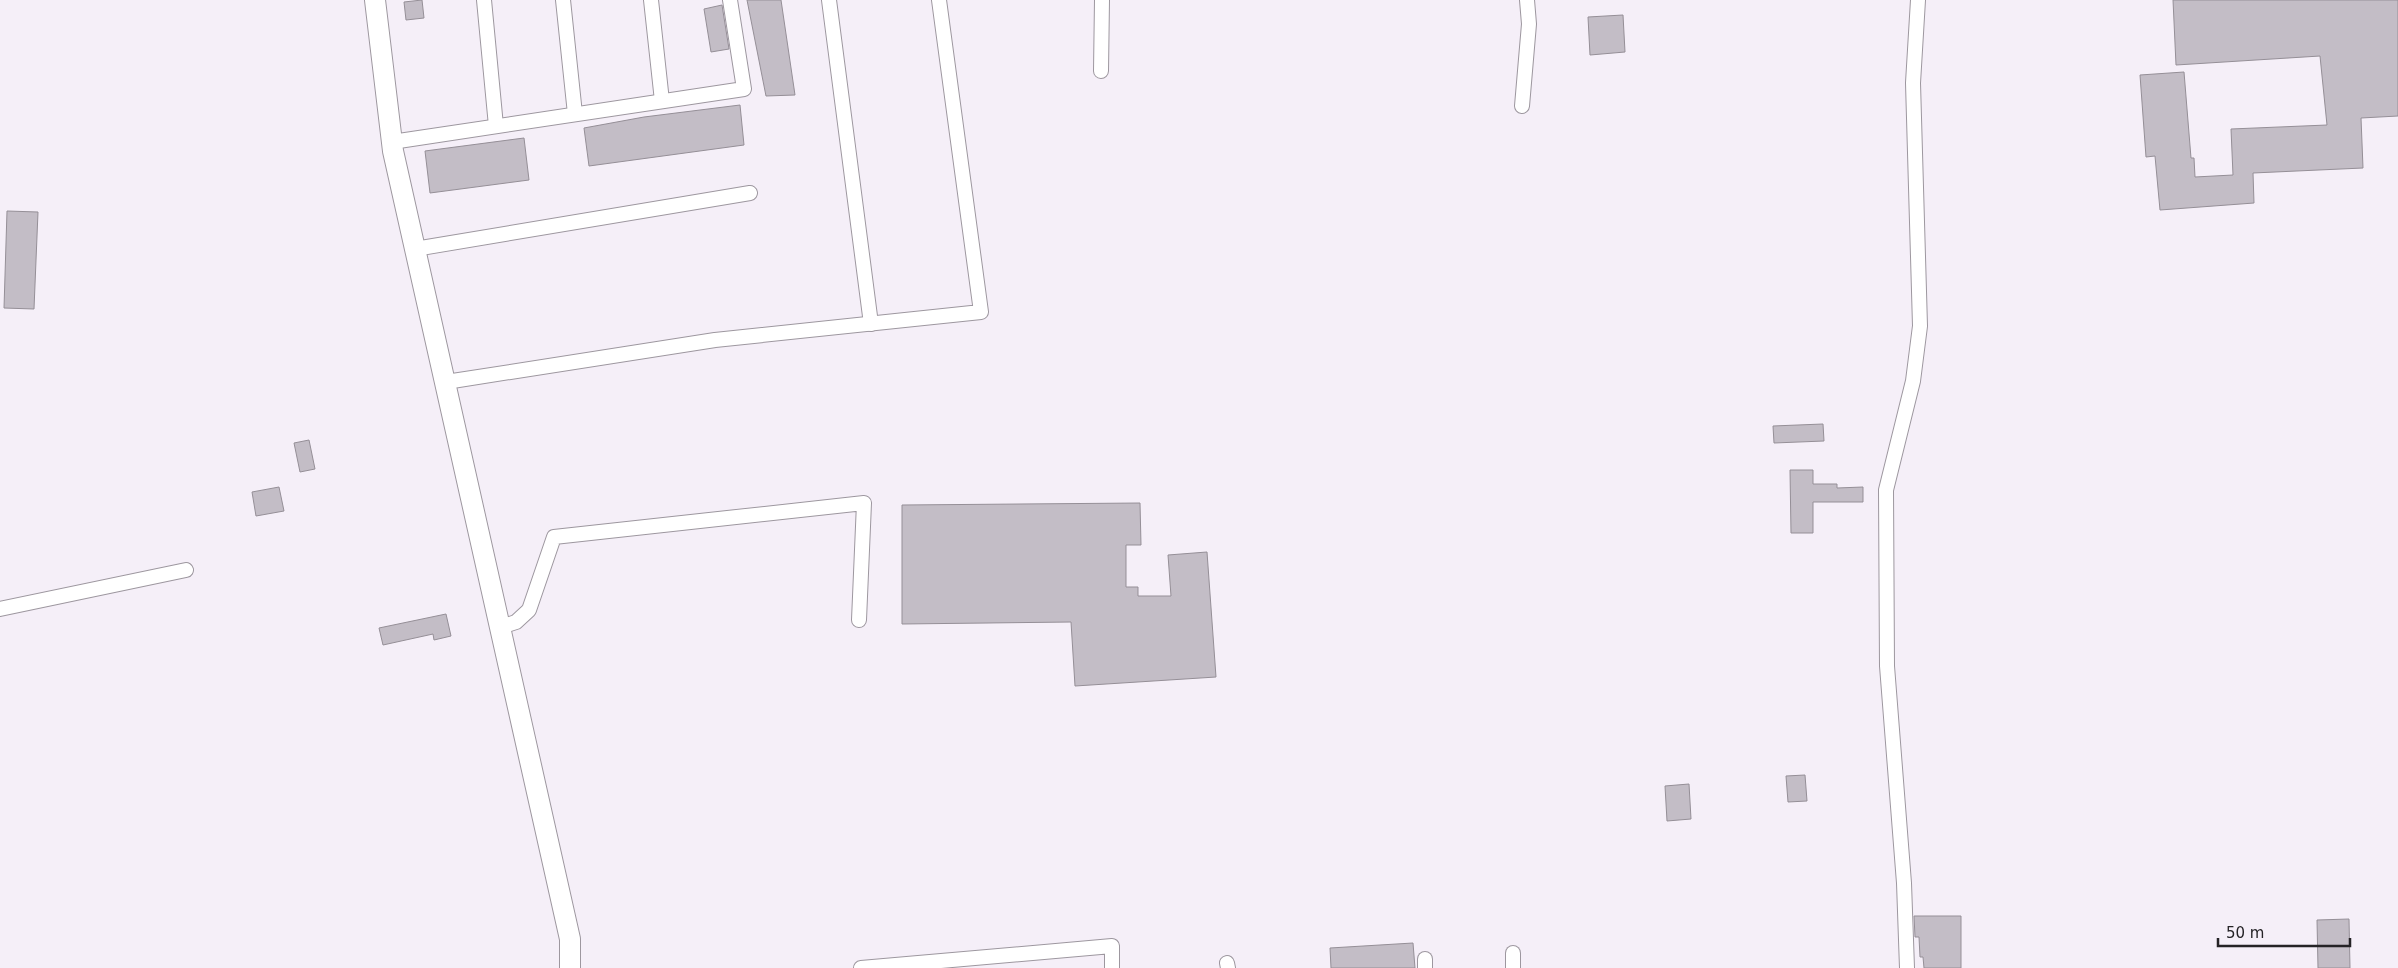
<svg xmlns="http://www.w3.org/2000/svg" width="2398" height="968" font-family="'DejaVu Sans',sans-serif">
	<style>
		.building { fill: #c3bdc6; stroke: #958f97 }
		.lines { fill: none; stroke-linecap: round; stroke-linejoin: round }
		.street-casing { stroke: #9d979f; stroke-width: 16 }
		.secondary-casing { stroke: #9d979f; stroke-width: 22 }
		.street { stroke: #fff; stroke-width: 14 }
		.secondary { stroke: #fff; stroke-width: 20 }
	</style>
	<rect width="100%" height="100%" fill="#f5eff8"/>
	<!-- building -->
	<g class="building">
		<polygon points="422,0 424,18 406,20 404,2"/>
		<polygon points="747,0 781,0 795,95 766,96"/>
		<polygon points="2173,0 2398,0 2398,116 2361,118 2363,168 2253,173 2254,203 2160,210 2155,156 2146,157 2140,75 2184,72 2191,158 2194,158 2195,177 2233,175 2231,129 2327,125 2320,56 2176,65"/>
		<polygon points="722,5 729,49 711,52 704,9"/>
		<polygon points="1623,15 1625,52 1590,55 1588,17"/>
		<polygon points="740,105 744,145 589,166 584,128 644,117"/>
		<polygon points="524,138 529,180 430,193 425,151"/>
		<polygon points="7,211 38,212 34,309 4,308"/>
		<polygon points="1823,424 1824,441 1774,443 1773,426"/>
		<polygon points="309,440 315,469 300,472 294,443"/>
		<polygon points="1790,470 1813,470 1813,484 1837,484 1837,488 1863,487 1863,502 1813,502 1813,533 1791,533"/>
		<polygon points="279,487 284,511 256,516 252,492"/>
		<polygon points="1140,503 1141,545 1126,545 1126,587 1138,587 1138,596 1171,596 1168,555 1207,552 1216,677 1075,686 1071,622 902,624 902,505"/>
		<polygon points="446,614 451,636 434,640 433,634 383,645 379,628"/>
		<polygon points="1805,775 1807,801 1788,802 1786,776"/>
		<polygon points="1689,784 1691,819 1667,821 1665,786"/>
		<polygon points="1914,916 1961,916 1961,968 1924,968 1923,957 1920,957 1919,937 1915,937"/>
		<polygon points="2349,919 2350,968 2318,968 2317,920"/>
		<polygon points="1413,943 1415,968 1331,968 1330,948"/>
	</g>
	<g class="lines">
		<!-- street casing -->
		<g class="street-casing">
			<g id="street">
				<polyline points="484,0 496,126"/>
				<polyline points="563,0 575,114"/>
				<polyline points="651,0 662,101"/>
				<polyline points="829,0 871,324"/>
				<polyline points="1101,71 1102,0"/>
				<polyline points="1522,106 1529,24 1527,0"/>
				<polyline points="392,142 744,89 730,0"/>
				<polyline points="415,249 750,193"/>
				<polyline points="446,382 715,340 981,312 939,0"/>
				<polyline points="0,609 186,570"/>
				<polyline points="501,627 516,622 529,610 554,537 864,503 859,620"/>
				<polyline points="1513,953 1513,968"/>
				<polyline points="1425,959 1425,968"/>
				<polyline points="1227,963 1228,968"/>
				<polyline points="861,968 1112,946 1112,968"/>
				<polyline points="1907,968 1904,883 1887,666 1886,490 1913,381 1920,326 1913,83 1918,0"/>
			</g>
		</g>
		<!-- secondary casing -->
		<g class="secondary-casing">
			<polyline id="secondary" points="375,0 393,151 570,939 570,968"/>
		</g>
		<!-- street -->
		<use href="#street" class="street"/>
		<!-- secondary -->
		<use href="#secondary" class="secondary"/>
	</g>
	<!-- scale -->
	<path d="M2218 938v8h132v-8" fill="none" stroke="#252326" stroke-width="2.5"/>
	<text x="2226" y="938" font-size="15" fill="#252326" stroke="#f5eff8" stroke-width="4" paint-order="stroke">50 m</text>
</svg>
